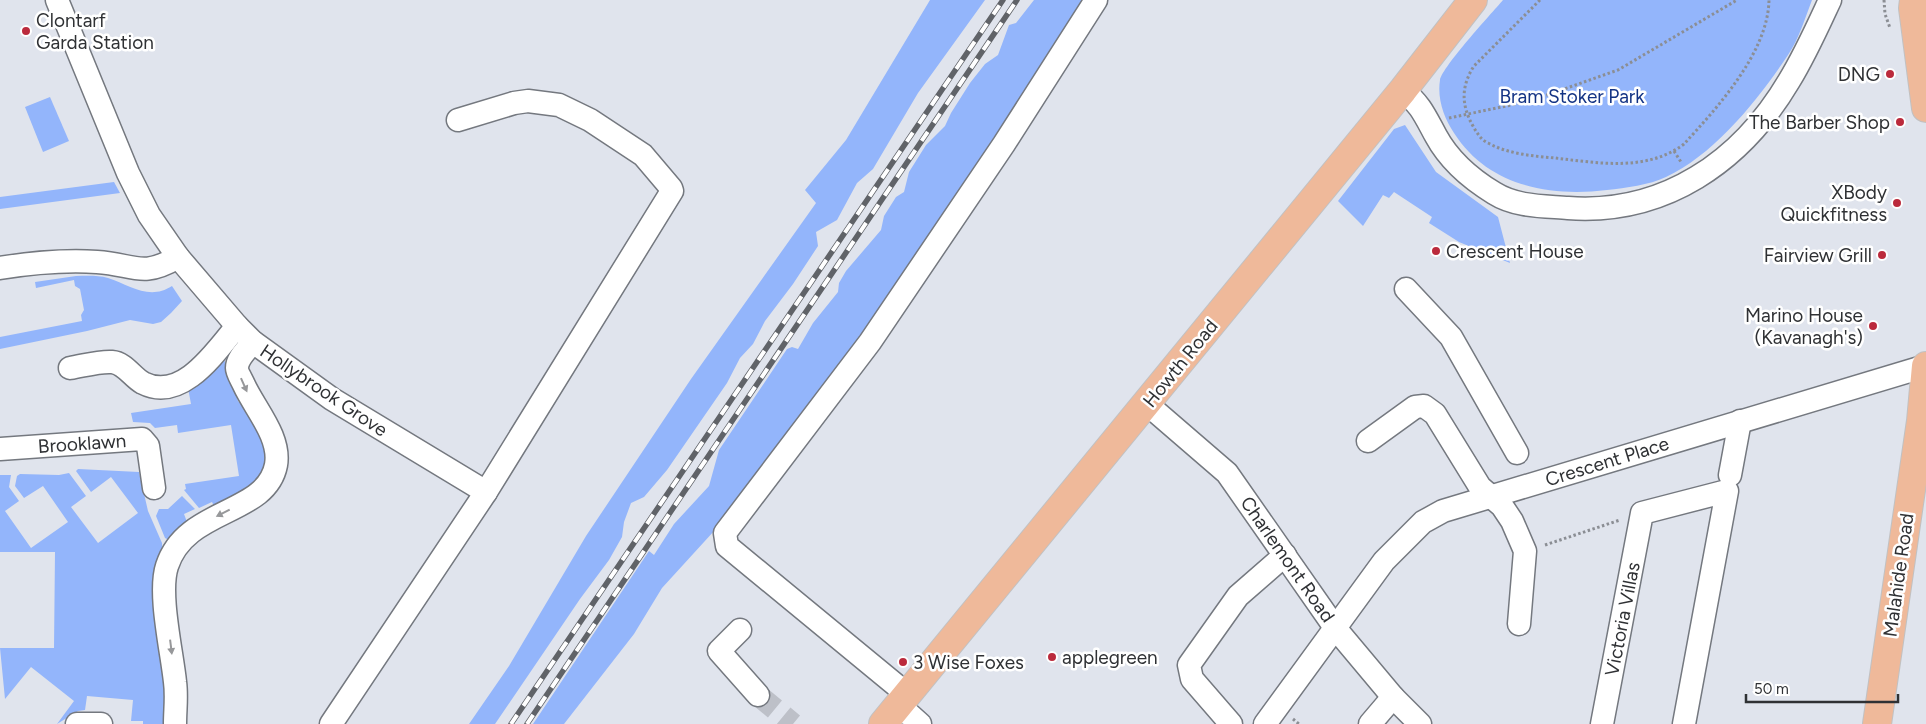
<svg xmlns="http://www.w3.org/2000/svg" width="1926" height="724" font-family="Figtree,sans-serif">
	<style>
		.green { fill: #93b5fb }
		.lines { fill: none; stroke-linecap: round; stroke-linejoin: round }
		.minor-tunnel { stroke: #bdc0c8; stroke-width: 22; stroke-dasharray: 22 11; stroke-linecap: butt }
		.minor-casing { stroke: #74787f; stroke-width: 25 }
		.major-casing { stroke: #c1c1c2; stroke-width: 30 }
		.path { stroke: #8b8e94; stroke-width: 3; stroke-dasharray: 2.5 2.5; stroke-linecap: butt }
		.minor { stroke: #fff; stroke-width: 22 }
		.major { stroke: #efb99a; stroke-width: 28 }
		.rail-casing { stroke: #606368; stroke-width: 5.5 }
		.rail { stroke: #fff; stroke-width: 4; stroke-dasharray: 11; stroke-linecap: butt }
		.oneway { fill: #97989a }
		.poi-dot { fill: #bb2a3c; stroke: #fff; stroke-width: 2 }
		.labels { text-anchor: middle; stroke-width: 5; stroke-linejoin: round; paint-order: stroke }
		.poi-label { font-size: 19px; fill: #2f3134; stroke: #fff; text-anchor: end }
		.park-label { font-size: 19px; fill: #133384; stroke: #fff }
		.street-label { font-size: 19px; fill: #2f3134; stroke: #fff }
	</style>
	<rect width="100%" height="100%" fill="#e0e4ed"/>
	<!-- green -->
	<g class="green">
		<polygon points="930,0 985,0 918,93 873,169 857,183 837,220 816,232 818,246 793,284 765,321 753,344 740,358 727,383 667,470 644,497 631,503 624,522 622,537 609,560 580,599 495,724 469,724 509,666 586,536 691,379 816,203 805,190 846,140"/>
		<polygon points="1034,0 1084,0 1056,49 867,328 725,519 662,588 634,634 564,724 533,724 649,551 654,555 674,524 709,486 719,450 787,349 792,347 798,349 813,323 838,292 839,283 846,271 881,230 884,216 896,197 904,192 909,172 926,145 945,126 951,113 970,83 985,64 998,55 1009,25 1016,23"/>
		<path d="M1503,0H1812C1805,18 1799,39 1788,55C1758,100 1715,154 1666,177C1649,185 1626,188 1607,190C1549,197 1488,186 1454,133C1444,118 1437,99 1440,80C1443,66 1491,14 1503,0Z"/>
		<polygon points="50,97 69,141 43,152 25,107"/>
		<polygon points="1405,125 1436,172 1498,217 1510,263 1459,242 1429,223 1432,217 1394,192 1389,198 1383,195 1363,226 1338,201 1394,129"/>
		<polygon points="114,182 120,193 0,209 0,197"/>
		<path d="M76,276C86,276 97,275 108,278C130,285 149,301 172,286L182,301L171,313L161,322L153,324L130,320L87,331L0,349V337L82,321L81,315L84,310L80,289L75,286L74,280L36,288L35,282Z"/>
		<polygon points="223,356 238,401 254,419 268,446 260,484 216,510 212,502 199,508 184,490 186,489 185,484 239,476 231,425 178,433 177,425 155,428 150,423 133,422 131,413 191,404 188,388"/>
		<polygon points="78,469 139,472 148,511 162,543 168,724 143,724 143,721 131,721 133,700 87,696 85,710 78,711 57,724 74,701 31,667 5,699 0,648 54,648 55,552 0,552 0,475 11,475 9,487 19,501 5,511 31,548 68,522 43,486 24,498 15,486 17,476 20,474 59,475 69,473 86,496 71,507 98,543 138,513 111,477 91,492 76,471"/>
		<polygon points="182,496 195,509 184,514 187,522 169,540 165,538 156,516 159,509 168,509"/>
	</g>
	<g class="lines">
		<!-- minor-tunnel -->
		<polyline class="minor-tunnel" points="758,695 793,724"/>
		<!-- minor casing -->
		<g class="minor-casing">
			<g id="minor">
				<polyline points="57,0 128,173 149,215 178,257 237,326 253,342 332,399 486,492"/>
				<path d="M1403,90C1421,105 1425,116 1436,136C1449,160 1471,179 1494,193C1516,207 1544,206 1568,208C1664,215 1741,162 1789,81C1805,55 1817,28 1830,0"/>
				<path d="M0,268C31,263 65,260 97,262C134,264 141,279 178,257"/>
				<polyline points="1406,289 1451,337 1517,453"/>
				<path d="M70,368C83,366 99,361 112,362C125,363 132,377 143,383C182,403 216,351 237,326"/>
				<polyline points="1147,404 1227,473 1336,629 1393,697 1420,724"/>
				<polyline points="1368,441 1415,407 1424,406 1435,414 1480,487 1502,506 1512,521 1525,551 1519,624"/>
				<polyline points="0,449 142,439 148,446 154,488"/>
				<polyline points="1730,475 1740,421"/>
				<polyline points="740,630 719,651 758,695"/>
				<polyline points="908,695 727,546 725,533 870,342 1004,144 1096,0"/>
				<polyline points="900,706 920,724"/>
				<polyline points="77,724 101,724"/>
				<path d="M175,724C175,710 177,696 175,682C172,652 158,593 167,566C186,507 266,516 276,465C281,437 255,409 244,385C242,380 237,373 237,368C237,358 247,350 253,342"/>
				<polyline points="331,724 486,492 672,191 671,188 643,155 590,120 559,105 528,101 514,103 458,120"/>
				<polyline points="1231,724 1192,679 1189,665 1238,596 1285,555"/>
				<polyline points="1265,724 1384,561 1423,522 1443,511 1926,366"/>
				<polyline points="1370,724 1393,697"/>
				<polyline points="1602,724 1642,513 1727,491 1684,724"/>
			</g>
		</g>
		<!-- major casing -->
		<g class="major-casing">
			<g id="major">
				<polyline points="1914,0 1913,8 1926,108"/>
				<polyline points="883,724 1403,90 1473,0"/>
				<polyline points="1877,724 1921,421 1926,366"/>
			</g>
		</g>
		<!-- path -->
		<g class="path">
			<path d="M1540,0L1474,66C1461,86 1461,105 1473,126C1477,133 1481,140 1488,143C1508,154 1533,156 1555,158C1598,163 1647,172 1684,144C1718,107 1768,52 1769,0"/>
			<polyline points="1884,0 1885,14 1890,28"/>
			<polyline points="1449,118 1530,101 1618,70 1737,0"/>
			<polyline points="1674,151 1681,162"/>
			<polyline points="1545,545 1620,520"/>
			<polyline points="1293,719 1299,724"/>
		</g>
		<!-- minor -->
		<use href="#minor" class="minor"/>
		<!-- major -->
		<use href="#major" class="major"/>
		<!-- rail casing -->
		<g class="rail-casing">
			<g id="rail">
				<polyline points="511,724 1003,0"/>
				<polyline points="527,724 1017,0"/>
			</g>
		</g>
		<!-- rail -->
		<use href="#rail" class="rail"/>
	</g>
	<!-- one-way arrows -->
	<defs><path id="oneway-solid" d="M-6-.8H1V-3.2L6.5 0L1 3.2V.8H-6Z" transform="scale(1.25)"/></defs>
	<g class="oneway">
		<use href="#oneway-solid" transform="translate(244 385) rotate(66)"/>
		<use href="#oneway-solid" transform="translate(223 513) rotate(153)"/>
		<use href="#oneway-solid" transform="translate(171 647) rotate(83)"/>
	</g>
	<!-- markers -->
	<g class="poi-dot">
		<circle cx="26" cy="31" r="5"/>
		<circle cx="1890" cy="74" r="5"/>
		<circle cx="1900" cy="122" r="5"/>
		<circle cx="1897" cy="203" r="5"/>
		<circle cx="1436" cy="251" r="5"/>
		<circle cx="1882" cy="255" r="5"/>
		<circle cx="1873" cy="326" r="5"/>
		<circle cx="1052" cy="657" r="5"/>
		<circle cx="903" cy="662" r="5"/>
	</g>
	<g class="labels">
		<!-- poi labels -->
		<g class="poi-label">
			<text x="36" y="27" text-anchor="start">Clontarf<tspan x="36" dy="22">Garda Station</tspan></text>
			<text x="1880" y="81">DNG</text>
			<text x="1890" y="129">The Barber Shop</text>
			<text x="1887" y="199">XBody<tspan x="1887" dy="22">Quickfitness</tspan></text>
			<text x="1446" y="258" text-anchor="start">Crescent House</text>
			<text x="1872" y="262">Fairview Grill</text>
			<text x="1863" y="322">Marino House<tspan x="1863" dy="22">(Kavanagh's)</tspan></text>
			<text x="1062" y="664" text-anchor="start">applegreen</text>
			<text x="913" y="669" text-anchor="start">3 Wise Foxes</text>
		</g>
		<!-- park labels -->
		<g class="park-label">
			<text x="1572" y="103">Bram Stoker Park</text>
		</g>
		<!-- street labels -->
		<g class="street-label">
			<text transform="translate(1180 363) rotate(-51)" y="7">Howth Road</text>
			<text transform="translate(324 390) rotate(34)" y="7">Hollybrook Grove</text>
			<text transform="translate(82 443) rotate(-4)" y="7">Brooklawn</text>
			<text transform="translate(1607 461) rotate(-17)" y="7">Crescent Place</text>
			<text transform="translate(1288 559) rotate(55)" y="7">Charlemont Road</text>
			<text transform="translate(1898 575) rotate(-82)" y="7">Malahide Road</text>
			<text transform="translate(1622 619) rotate(-79)" y="7">Victoria Villas</text>
		</g>
	</g>
	<!-- scale -->
	<path d="M1746 694v8h152v-8" fill="none" stroke="#2f3134" stroke-width="2.5"/>
	<text x="1754" y="694" font-size="15" fill="#2f3134" stroke="#ffffff" stroke-width="4" paint-order="stroke">50 m</text>
</svg>
